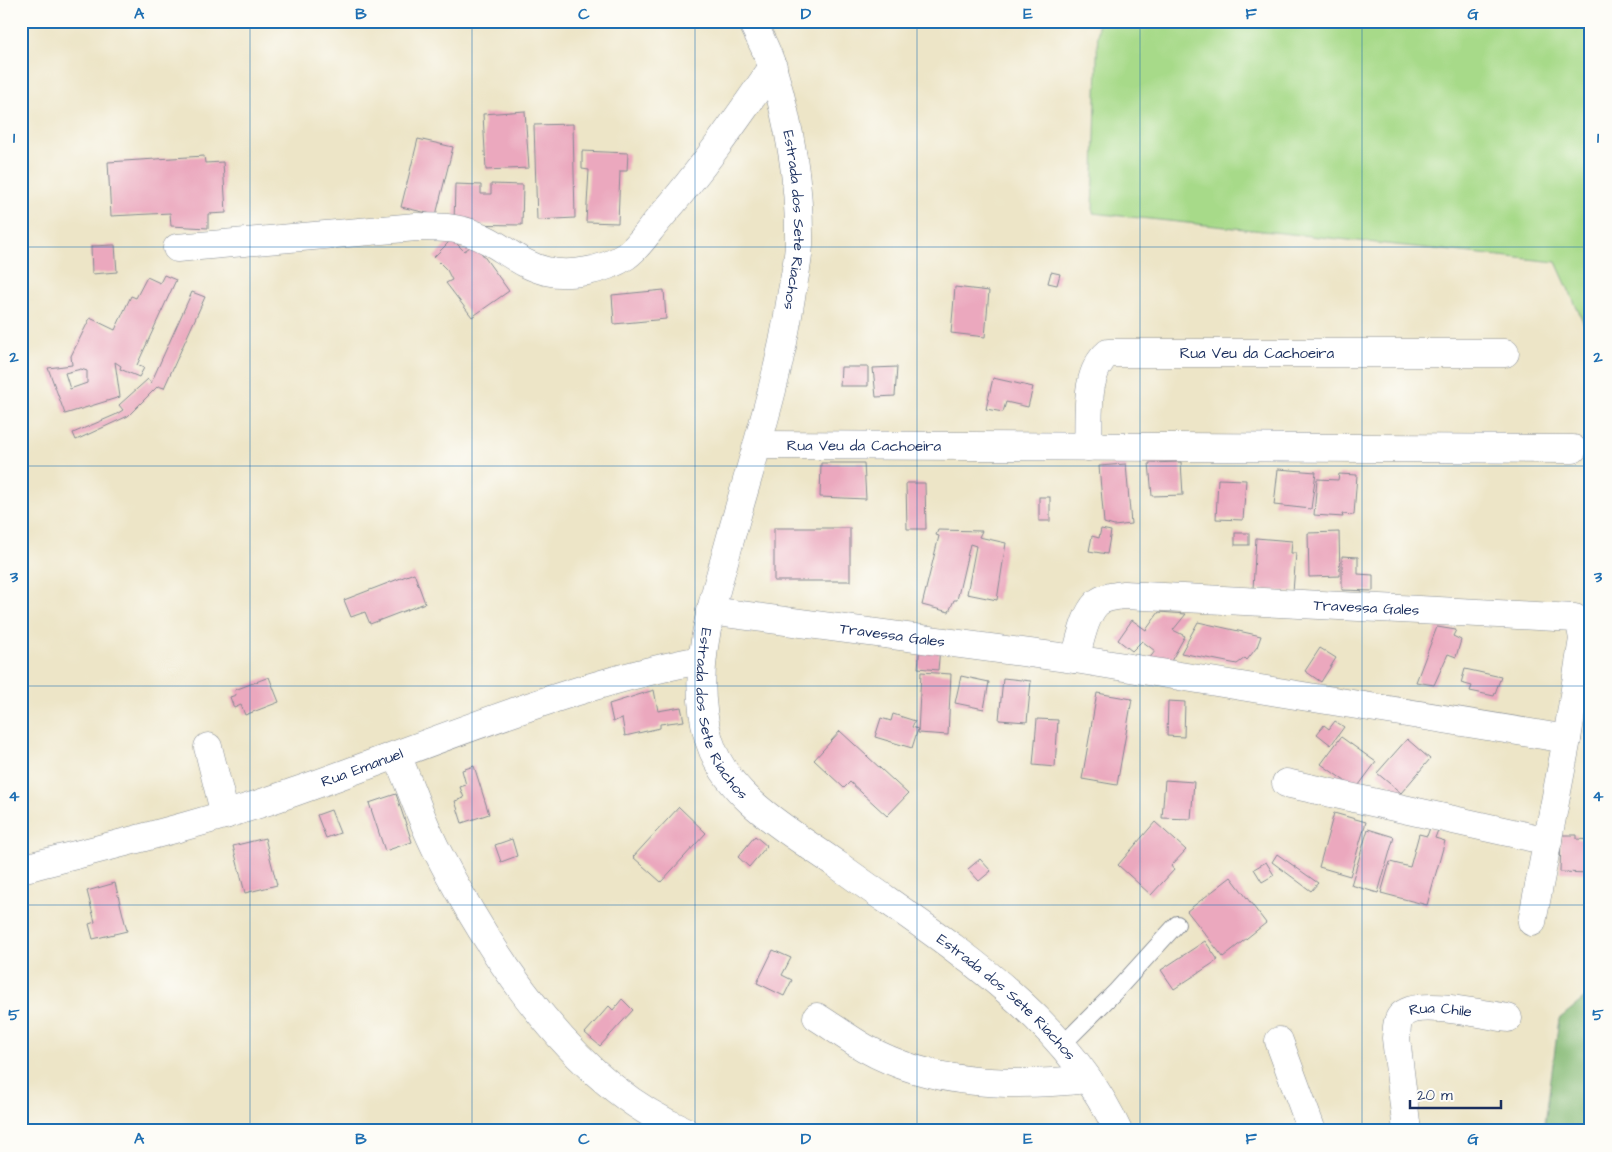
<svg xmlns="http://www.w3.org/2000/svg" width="1612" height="1152" font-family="'Architects Daughter',sans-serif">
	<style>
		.green { fill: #a7da89; stroke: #618474 }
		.forest { fill: #85ba75; stroke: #50746a }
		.building { fill: #eba8be; fill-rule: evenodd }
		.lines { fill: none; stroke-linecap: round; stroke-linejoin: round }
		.lane-casing { stroke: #848a92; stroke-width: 18 }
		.street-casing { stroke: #848a92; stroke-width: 29 }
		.secondary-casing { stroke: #848a92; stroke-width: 29 }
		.lane { stroke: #fff; stroke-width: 16 }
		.street { stroke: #fff; stroke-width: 28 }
		.secondary { stroke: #fff; stroke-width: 28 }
		.grid { fill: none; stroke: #1f6fb2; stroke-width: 1; stroke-opacity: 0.55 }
		.labels { text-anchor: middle; stroke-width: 4; stroke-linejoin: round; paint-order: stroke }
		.street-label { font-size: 15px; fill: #1b2f5e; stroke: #fdfcf7 }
		.neatline { fill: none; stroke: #1f6fb2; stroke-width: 2 }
		.grid-label { font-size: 16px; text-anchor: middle; font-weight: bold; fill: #1f6fb2 }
	</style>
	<rect width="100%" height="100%" fill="#fdfcf7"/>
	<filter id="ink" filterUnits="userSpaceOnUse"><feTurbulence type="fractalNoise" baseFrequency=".02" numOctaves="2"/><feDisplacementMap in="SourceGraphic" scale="10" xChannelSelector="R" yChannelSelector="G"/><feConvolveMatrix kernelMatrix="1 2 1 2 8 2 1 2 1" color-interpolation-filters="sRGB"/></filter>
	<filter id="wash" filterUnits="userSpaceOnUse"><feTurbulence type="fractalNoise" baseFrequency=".0096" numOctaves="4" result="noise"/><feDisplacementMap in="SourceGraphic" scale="20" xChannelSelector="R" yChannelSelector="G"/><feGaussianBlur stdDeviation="1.12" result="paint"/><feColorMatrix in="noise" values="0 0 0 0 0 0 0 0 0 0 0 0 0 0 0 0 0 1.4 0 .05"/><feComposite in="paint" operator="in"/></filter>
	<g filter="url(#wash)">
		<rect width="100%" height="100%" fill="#ede5c7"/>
		<!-- green -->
		<polygon class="green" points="1098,21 1591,21 1591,339 1556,262 1093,213"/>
		<!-- forest -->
		<polygon class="forest" points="1591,993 1591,1131 1544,1131 1559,1019"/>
		<g id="blocks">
			<!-- building -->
			<g class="building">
				<polygon points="525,111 529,168 486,170 483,114"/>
				<polygon points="573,124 575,218 537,220 534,125"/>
				<polygon points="418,139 453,147 436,215 401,207"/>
				<polygon points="582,151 628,153 627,171 620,171 618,223 586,222 589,170 582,169"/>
				<polygon points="204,156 205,163 223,162 226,213 208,214 208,228 171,226 170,213 111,216 108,162"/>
				<polygon points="455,184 481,185 481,194 491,194 491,184 523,185 522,225 454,224"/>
				<polygon points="452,239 464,251 475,244 509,291 472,317 446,283 452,280 447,270 434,257"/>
				<polygon points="115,245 117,272 92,274 91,246"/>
				<polygon points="1051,272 1060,274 1057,285 1048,283"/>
				<path d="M164,275L176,280L137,365L144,368L139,377L120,369L121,366L115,362L120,397L65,414L48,368L72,365L71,356L90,318L115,330L131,296L136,298L147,277L160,283ZM81,369L87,371V383L70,389L65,373Z"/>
				<polygon points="955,287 989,291 985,337 951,333"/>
				<polygon points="664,290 666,319 614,324 612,295"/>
				<polygon points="192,292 205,297 164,388 158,386 128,416 76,440 73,433 115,415 123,410 119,405 148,379 151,383"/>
				<polygon points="841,367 868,367 868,386 840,386"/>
				<polygon points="897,367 895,396 876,397 873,368"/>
				<polygon points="993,378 1033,387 1028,407 1006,402 1003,412 986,409"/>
				<polygon points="1181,462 1183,495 1152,496 1149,463"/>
				<polygon points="821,463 864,463 866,499 820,497"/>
				<polygon points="1126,464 1131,524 1114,526 1104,523 1099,466"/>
				<polygon points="1278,469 1316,472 1311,509 1274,505"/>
				<polygon points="1339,474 1357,475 1354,515 1342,514 1343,517 1314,515 1317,479 1338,480"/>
				<polygon points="1218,479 1246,480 1243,520 1216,519"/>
				<polygon points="906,483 925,483 926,529 907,529"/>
				<rect x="1039" y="497" width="11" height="24"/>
				<rect x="774" y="528" width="76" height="53"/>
				<polygon points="1101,529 1111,531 1107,554 1089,551 1092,536 1099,538"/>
				<polygon points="938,530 982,531 979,537 1006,543 997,600 967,594 976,546 970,544 957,600 954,600 949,612 922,605 939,536 936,535"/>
				<polygon points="1339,532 1340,576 1309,577 1308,533"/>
				<rect x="1235" y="533" width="14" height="12"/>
				<polygon points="1256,538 1292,541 1291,553 1296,553 1293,592 1253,589"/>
				<polygon points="1342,556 1358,557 1358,574 1373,575 1373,591 1342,590"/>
				<polygon points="414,573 425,603 370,624 365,612 351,617 344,600"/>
				<polygon points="1159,612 1186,614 1173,630 1185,636 1170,663 1149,659 1155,651 1142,641 1132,651 1118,640 1132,620 1146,630"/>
				<polygon points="1198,622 1261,636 1257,647 1247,660 1245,658 1237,664 1181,653"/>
				<polygon points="1437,627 1456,630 1453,636 1461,640 1456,657 1448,654 1434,685 1416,682"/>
				<polygon points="920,646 940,648 938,670 918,668"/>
				<polygon points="1320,648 1336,658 1321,682 1305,671"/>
				<polygon points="1465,669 1501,677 1494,696 1470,691 1472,686 1461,683"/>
				<polygon points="921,672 951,674 948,735 918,733"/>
				<polygon points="961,676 989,682 984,709 955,703"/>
				<polygon points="269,677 279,702 245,715 241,705 234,708 230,697 236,695 235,690"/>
				<polygon points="1003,678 1031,681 1027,722 999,720"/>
				<polygon points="654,690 658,711 681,707 684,721 660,724 660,728 625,736 622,718 613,722 609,704"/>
				<polygon points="1097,693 1132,699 1117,785 1082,779"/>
				<polygon points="1168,701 1185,702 1184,737 1167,736"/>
				<polygon points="893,714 915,721 912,727 918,729 912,748 875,737 881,718 891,721"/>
				<polygon points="1037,719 1058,720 1055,767 1033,765"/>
				<polygon points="1335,721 1344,727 1331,745 1317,734 1324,725 1329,729"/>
				<polygon points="840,731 908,794 887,816 850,782 844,788 814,760"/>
				<polygon points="1341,737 1376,762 1356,789 1321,764"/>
				<polygon points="1407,739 1430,759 1401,793 1377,773"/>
				<polygon points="474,766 489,814 462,823 455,801 464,798 460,787 466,785 462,770"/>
				<polygon points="1165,780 1194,782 1191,819 1162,818"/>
				<polygon points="396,794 412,842 385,851 369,803"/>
				<polygon points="679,807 706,833 661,882 633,857"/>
				<polygon points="331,810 340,833 326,838 317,815"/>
				<polygon points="1334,813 1366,822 1350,876 1319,867"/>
				<polygon points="1155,822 1186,850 1171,866 1174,870 1151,895 1118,865"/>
				<polygon points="1430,828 1438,830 1435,838 1445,841 1427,905 1381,893 1390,862 1410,867 1419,834 1427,836"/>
				<polygon points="1368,829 1394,837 1378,893 1351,885"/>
				<polygon points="1561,835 1577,835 1577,839 1591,840 1591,873 1560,872"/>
				<polygon points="755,836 767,846 749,867 738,857"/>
				<polygon points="265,838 277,885 245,893 233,846"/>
				<polygon points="512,839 517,856 501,862 495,845"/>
				<polygon points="1277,854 1318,883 1311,891 1272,862"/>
				<polygon points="980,859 991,871 979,881 968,869"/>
				<polygon points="1266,862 1274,875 1262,882 1254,869"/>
				<polygon points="1231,877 1266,923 1223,957 1187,911"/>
				<polygon points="115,883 127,931 93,939 89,924 95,922 87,891"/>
				<polygon points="1205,941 1218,960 1174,989 1161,970"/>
				<polygon points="773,950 791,958 782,975 792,980 784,996 757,983"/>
				<polygon points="622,999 633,1010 600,1046 585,1033 609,1006 613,1010"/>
			</g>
		</g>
	</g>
	<g filter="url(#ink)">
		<use href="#blocks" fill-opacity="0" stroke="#848a92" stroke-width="1"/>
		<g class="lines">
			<!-- lane casing -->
			<g class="lane-casing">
				<polyline id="lane" points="1062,1045 1116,991 1177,924"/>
			</g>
			<!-- street casing -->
			<g class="street-casing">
				<g id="street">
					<path d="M177,248L416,227C444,227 464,227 489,241C509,252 524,266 546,271C571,277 605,270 626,256C639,247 649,230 659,219C701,171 737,119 773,67"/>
					<path id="s1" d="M759,445L1573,449"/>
					<path id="s2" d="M1088,447C1090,417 1083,374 1108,353H1505"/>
					<path id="s3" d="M710,611L1075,659L1567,739"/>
					<path id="s4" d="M1075,659C1080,643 1084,616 1097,603C1104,597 1115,596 1124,595L1575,618L1580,622L1583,639L1567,739L1532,922"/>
					<polyline points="208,747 225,815"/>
					<path d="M397,755C410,786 421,819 436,849C490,954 573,1084 685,1131"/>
					<polyline points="1286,783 1548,841"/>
					<path id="s5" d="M21,869C113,845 205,824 294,792C429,745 560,687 700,660"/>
					<path d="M817,1017C833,1027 849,1039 865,1048C932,1086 1013,1087 1088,1079"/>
					<polyline points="1279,1041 1312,1131"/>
					<path id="s6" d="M1407,1131L1396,1038C1397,1031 1396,1022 1401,1016C1416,998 1486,1015 1508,1018"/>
				</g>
			</g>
			<!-- secondary casing -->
			<g class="secondary-casing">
				<g id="secondary">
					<path id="s7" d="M752,21C759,37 769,53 773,70C790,126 800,187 799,245C798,262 794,280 791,297C779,380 752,460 730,540C712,606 689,671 709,740C727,799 793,833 839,866C942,941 1063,1011 1118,1131"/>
				</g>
			</g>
			<!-- lane -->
			<use href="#lane" class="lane"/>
			<!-- street -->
			<use href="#street" class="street"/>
			<!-- secondary -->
			<use href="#secondary" class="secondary"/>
		</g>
	</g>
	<!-- grid -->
	<path class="grid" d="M250,21V1131M472,21V1131M695,21V1131M917,21V1131M1140,21V1131M1362,21V1131M21,247H1591M21,466H1591M21,686H1591M21,905H1591"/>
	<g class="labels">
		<!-- street labels -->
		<g class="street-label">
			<text dy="5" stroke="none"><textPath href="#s7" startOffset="206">Estrada dos Sete Riachos</textPath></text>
			<text dy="5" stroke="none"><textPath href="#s2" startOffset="248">Rua Veu da Cachoeira</textPath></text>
			<text dy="5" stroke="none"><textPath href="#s1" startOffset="105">Rua Veu da Cachoeira</textPath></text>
			<text dy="5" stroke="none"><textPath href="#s4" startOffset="332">Travessa Gales</textPath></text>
			<text dy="5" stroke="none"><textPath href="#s3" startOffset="184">Travessa Gales</textPath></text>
			<text dy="5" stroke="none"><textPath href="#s7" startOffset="716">Estrada dos Sete Riachos</textPath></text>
			<text dy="5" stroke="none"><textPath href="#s5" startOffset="356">Rua Emanuel</textPath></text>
			<text dy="5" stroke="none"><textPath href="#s7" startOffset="1136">Estrada dos Sete Riachos</textPath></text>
			<text dy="5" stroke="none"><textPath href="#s6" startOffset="158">Rua Chile</textPath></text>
		</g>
	</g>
	<!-- margin -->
	<rect width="1612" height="1152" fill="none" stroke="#fdfcf7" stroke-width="55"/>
	<!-- scale -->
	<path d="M1410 1100v8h91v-8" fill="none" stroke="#1b2f5e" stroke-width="2.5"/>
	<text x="1417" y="1100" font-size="15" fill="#1b2f5e" stroke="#fdfcf7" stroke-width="4" paint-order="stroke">20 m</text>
	<rect x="28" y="28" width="1556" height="1096" class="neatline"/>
	<g class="grid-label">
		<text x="139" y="19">A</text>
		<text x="361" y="19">B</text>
		<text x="584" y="19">C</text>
		<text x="806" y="19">D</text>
		<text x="1028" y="19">E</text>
		<text x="1251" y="19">F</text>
		<text x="1473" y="19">G</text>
		<text x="14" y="143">1</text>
		<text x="1598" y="143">1</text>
		<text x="14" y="362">2</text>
		<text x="1598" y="362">2</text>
		<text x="14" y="582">3</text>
		<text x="1598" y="582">3</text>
		<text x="14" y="801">4</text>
		<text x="1598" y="801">4</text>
		<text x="14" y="1020">5</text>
		<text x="1598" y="1020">5</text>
		<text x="139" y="1144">A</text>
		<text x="361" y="1144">B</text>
		<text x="584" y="1144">C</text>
		<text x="806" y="1144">D</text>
		<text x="1028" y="1144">E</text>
		<text x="1251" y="1144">F</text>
		<text x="1473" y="1144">G</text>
	</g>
</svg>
